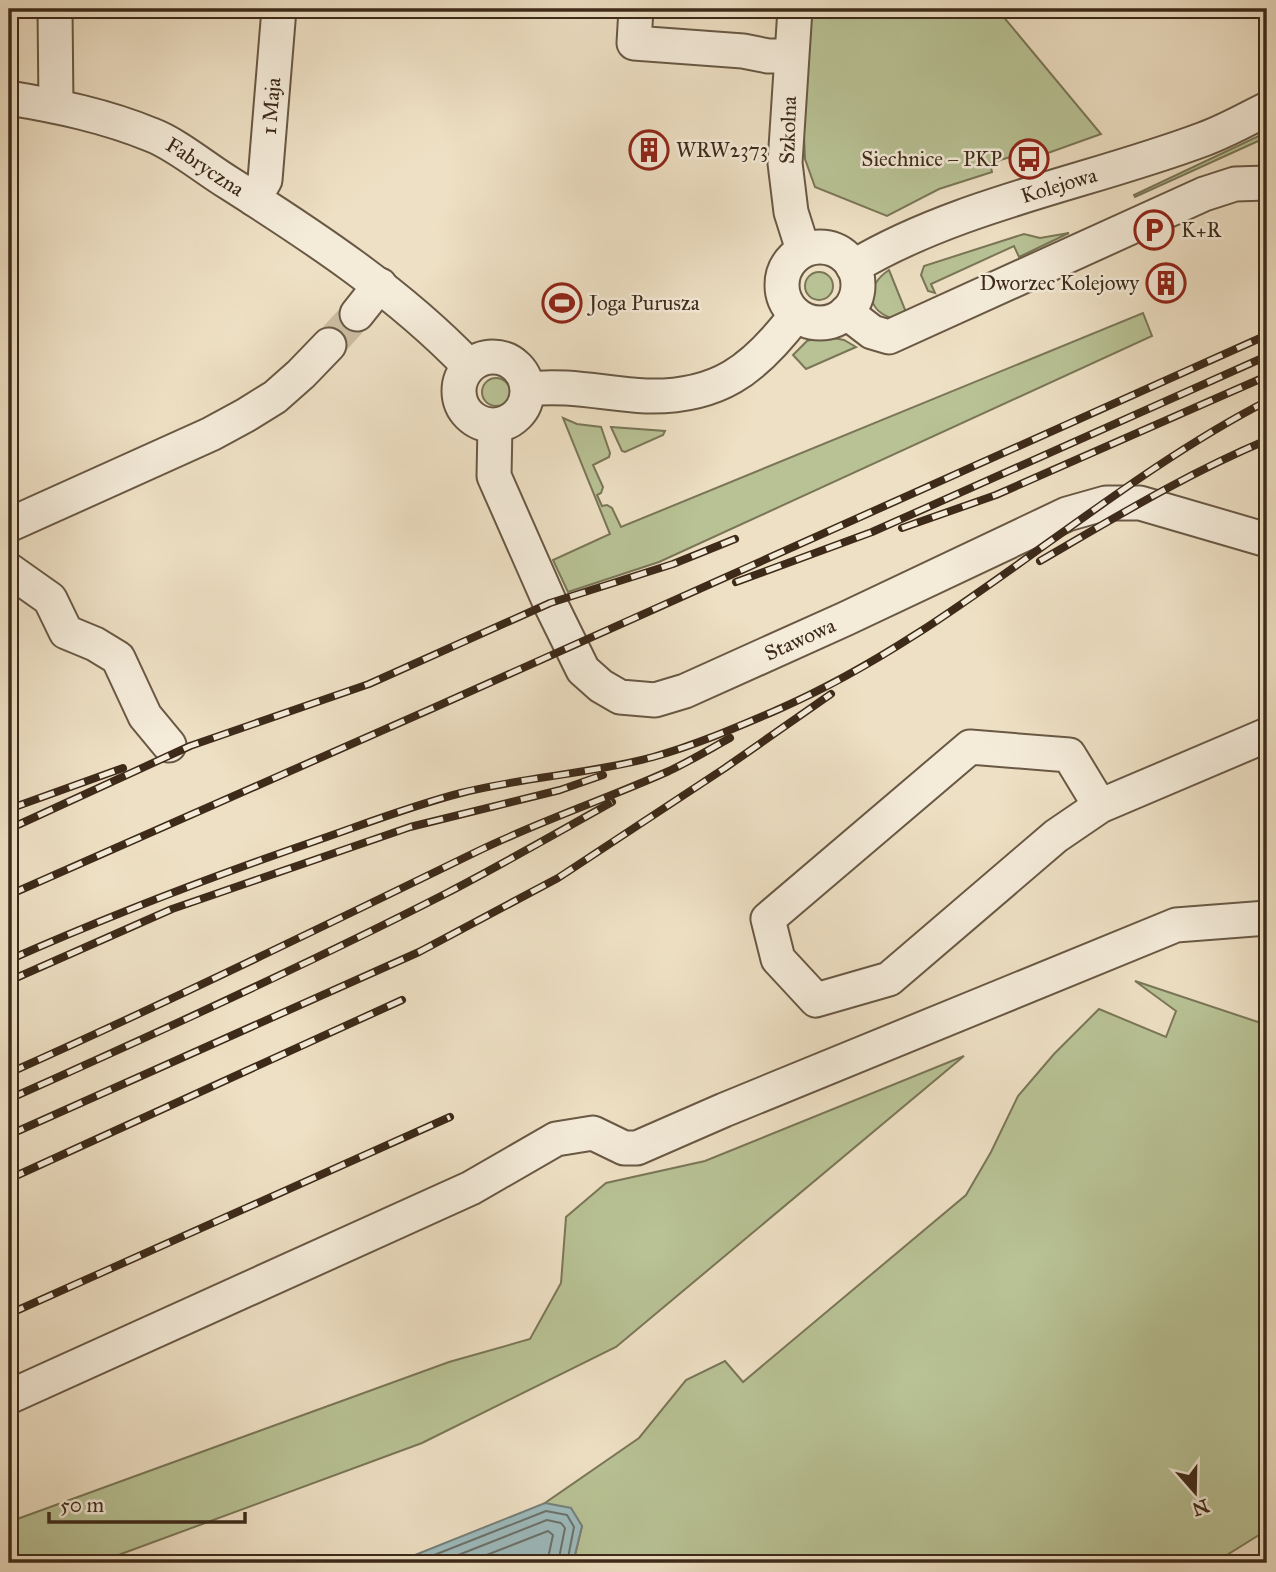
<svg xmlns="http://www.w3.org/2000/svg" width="1276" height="1572" font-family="'IM FELL Great Primer',serif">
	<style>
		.green { fill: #b8c295; stroke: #7a7657; stroke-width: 2 }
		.water { fill: #9dbbbd; stroke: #77817b; stroke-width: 2 }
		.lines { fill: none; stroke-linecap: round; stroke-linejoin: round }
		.shore { stroke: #6d726b; stroke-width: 2 }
		.minor-tunnel { stroke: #cbbca2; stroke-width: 33; stroke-dasharray: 33 17; stroke-linecap: butt }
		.minor-casing { stroke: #695844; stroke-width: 37 }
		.minor { stroke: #f4ebd9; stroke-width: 33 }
		.rail-casing { stroke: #3d2a19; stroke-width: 8 }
		.rail { stroke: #f4ebd9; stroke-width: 5; stroke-dasharray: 16; stroke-linecap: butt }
		.labels { text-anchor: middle; stroke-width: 5; stroke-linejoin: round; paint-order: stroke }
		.street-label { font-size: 21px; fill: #3d2a19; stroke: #f4ebd9 }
		.poi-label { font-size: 21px; fill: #3d2a19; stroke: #f4ebd9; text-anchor: start }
	</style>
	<rect width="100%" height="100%" fill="#eee0c4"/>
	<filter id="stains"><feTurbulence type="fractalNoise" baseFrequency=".00286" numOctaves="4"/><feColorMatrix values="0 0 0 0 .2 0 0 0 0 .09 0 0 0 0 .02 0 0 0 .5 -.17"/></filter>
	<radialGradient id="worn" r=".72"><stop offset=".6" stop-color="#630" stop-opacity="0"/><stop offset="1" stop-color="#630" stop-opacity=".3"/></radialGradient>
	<!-- green -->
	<g class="green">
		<polygon points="810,9 997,9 1101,134 1034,158 1031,151 990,163 992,172 939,189 887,216 815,187 805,159 803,112"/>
		<polygon points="1267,132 1267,137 1135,197 1134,195"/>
		<polygon points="1069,233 1019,257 1014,246 931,284 935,293 928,291 921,275 924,266 1024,234 1040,238"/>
		<path d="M889,270L906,312L895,319C865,311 865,286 889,270Z"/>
		<circle cx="819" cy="286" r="14"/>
		<polygon points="1143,313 1152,336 659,562 568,592 553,560 610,534 563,418 577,424 601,427 610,453 609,457 593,465 603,487 601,493 597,495 602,506 607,505 612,508 621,527"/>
		<polygon points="823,336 844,340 856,347 806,369 793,355 807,341"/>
		<circle cx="496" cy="392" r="14"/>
		<polygon points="611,427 665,431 663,435 625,452 622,451"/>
		<polygon points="1135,981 1267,1025 1267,1530 1214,1563 573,1563 582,1526 545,1503 639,1438 686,1380 725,1361 743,1382 966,1195 991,1152 1018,1096 1054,1054 1099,1009 1166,1037 1176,1011"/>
		<polygon points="964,1056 616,1347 422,1443 113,1557 93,1563 9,1563 9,1522 449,1362 530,1339 561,1283 566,1217 606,1183 705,1161"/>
	</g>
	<!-- water -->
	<polygon class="water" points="545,1503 571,1508 582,1526 573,1563 395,1563"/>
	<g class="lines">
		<!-- shore -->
		<g class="shore">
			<polyline points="414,1563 546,1511 567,1515 574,1527 567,1563"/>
			<polyline points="438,1563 547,1520 561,1523 565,1528 558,1563"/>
			<polyline points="466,1563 548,1531 553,1535 547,1563"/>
		</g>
		<!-- minor-tunnel -->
		<polyline class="minor-tunnel" points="329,345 357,314"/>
		<!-- minor casing -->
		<g class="minor-casing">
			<g id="minor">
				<polyline points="55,9 56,106"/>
				<polyline points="636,9 634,43 743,51 768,56 791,56"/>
				<polyline points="795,9 785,163 791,212 803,250"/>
				<path id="s1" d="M9,98C58,106 106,116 152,135C176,144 206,169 229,183C314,237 399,293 469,366"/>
				<path id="s2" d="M254,199L265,180L279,9"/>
				<circle cx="820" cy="285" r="38"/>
				<path id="s3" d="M853,267C958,204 1090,182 1204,139C1226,131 1247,119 1267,109"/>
				<polyline points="846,312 872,332 889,337 1204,194 1235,184 1267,183"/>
				<polyline points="357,314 380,285"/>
				<circle cx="493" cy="391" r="34"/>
				<path d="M528,389C568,384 606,394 646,396C718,398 754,370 796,315"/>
				<path id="s4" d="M495,426L494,476L550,603L583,670L601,686L620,697L655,700L685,691L845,619L1067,514L1106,503H1140L1267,540"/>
				<polyline points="9,525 211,434 246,415 275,397 301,374 329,345"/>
				<polyline points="9,570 50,599 66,632 95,644 118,658 145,716 169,745"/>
				<polyline points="1100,806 1069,755 970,747 768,919 778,959 816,1000 889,979 1056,836 1100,806 1267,735"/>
				<polyline points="9,1397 471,1188 556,1139 593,1133 624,1148 637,1148 724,1110 1176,925 1267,918"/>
			</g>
		</g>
		<!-- minor -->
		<use href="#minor" class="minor"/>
		<!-- rail casing -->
		<g class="rail-casing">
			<g id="rail">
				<polyline points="902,528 996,495 1267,376"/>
				<path d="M1040,561C1114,518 1188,473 1267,440"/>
				<polyline points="736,582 872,532 1267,356"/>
				<polyline points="9,809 123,768"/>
				<polyline points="9,829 190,746 369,684 550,603 673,564 735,539"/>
				<polyline points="9,895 431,709 1267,335"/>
				<path d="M9,960C111,915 216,875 321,839C367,823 414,805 461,793C524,777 590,774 653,757C696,745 737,727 777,710C956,632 1095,490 1267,401"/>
				<polyline points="9,981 172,909 410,827 560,790 603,775"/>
				<path d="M9,1073C166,1003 320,928 474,853C537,822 604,800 669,771C690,761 710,749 730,738"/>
				<path d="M9,1099C155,1034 302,967 445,894C501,865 557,833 612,802"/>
				<polyline points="9,1135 419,952 558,878 725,768 831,694"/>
				<polyline points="9,1179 402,1000"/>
				<polyline points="9,1314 450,1117"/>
			</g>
		</g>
		<!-- rail -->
		<use href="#rail" class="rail"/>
	</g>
	<!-- icons -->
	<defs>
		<g id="building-ring" transform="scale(2.0125)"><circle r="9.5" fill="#f4ebd9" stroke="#8f2418" stroke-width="1.5"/><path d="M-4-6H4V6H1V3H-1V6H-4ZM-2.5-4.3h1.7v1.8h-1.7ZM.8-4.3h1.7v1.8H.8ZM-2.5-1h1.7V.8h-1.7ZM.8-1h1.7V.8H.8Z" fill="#8f2418"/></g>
		<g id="bus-ring" transform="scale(2.0125)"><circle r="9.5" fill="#f4ebd9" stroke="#8f2418" stroke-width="1.5"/><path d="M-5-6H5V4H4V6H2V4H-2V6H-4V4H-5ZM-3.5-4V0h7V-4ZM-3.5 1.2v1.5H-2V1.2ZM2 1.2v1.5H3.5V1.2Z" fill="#8f2418"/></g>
		<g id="parking-ring" transform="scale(2.0125)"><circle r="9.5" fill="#f4ebd9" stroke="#8f2418" stroke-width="1.5"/><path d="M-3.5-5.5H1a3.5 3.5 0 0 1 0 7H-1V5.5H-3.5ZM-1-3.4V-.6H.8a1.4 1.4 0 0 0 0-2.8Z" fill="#8f2418"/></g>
		<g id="stadium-ring" transform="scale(2.0125)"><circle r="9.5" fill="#f4ebd9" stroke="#8f2418" stroke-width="1.5"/><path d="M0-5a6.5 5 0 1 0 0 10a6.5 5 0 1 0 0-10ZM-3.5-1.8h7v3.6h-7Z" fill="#8f2418"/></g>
	</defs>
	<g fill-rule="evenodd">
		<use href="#building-ring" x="649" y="150"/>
		<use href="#bus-ring" x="1029" y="159"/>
		<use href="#parking-ring" x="1154" y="230"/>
		<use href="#building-ring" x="1166" y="283"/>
		<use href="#stadium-ring" x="562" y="303"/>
	</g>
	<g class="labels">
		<!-- street labels -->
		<g class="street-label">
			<text dy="7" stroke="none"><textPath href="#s2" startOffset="96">1 Maja</textPath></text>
			<text transform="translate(788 130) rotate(-88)" y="7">Szkolna</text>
			<text dy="7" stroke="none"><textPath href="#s1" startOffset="210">Fabryczna</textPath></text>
			<text dy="7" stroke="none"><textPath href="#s3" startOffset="222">Kolejowa</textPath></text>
			<text dy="7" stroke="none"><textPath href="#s4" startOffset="502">Stawowa</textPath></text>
		</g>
		<!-- poi labels -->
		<g class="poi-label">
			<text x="676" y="157">WRW2373</text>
			<text x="1002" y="166" text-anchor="end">Siechnice – PKP</text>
			<text x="1181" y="237">K+R</text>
			<text x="1139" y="290" text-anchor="end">Dworzec Kolejowy</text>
			<text x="589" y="310">Joga Purusza</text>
		</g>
	</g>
	<!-- margin -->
	<rect width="1276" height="1572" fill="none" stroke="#eee0c4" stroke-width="35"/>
	<rect x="10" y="10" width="1255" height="1551" fill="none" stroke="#3d2a19" stroke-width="3.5"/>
	<rect x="18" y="18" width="1241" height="1537" fill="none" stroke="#3d2a19" stroke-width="2"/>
	<!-- north arrow -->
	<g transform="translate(1195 1492) rotate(160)" stroke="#f4ebd9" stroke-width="5" paint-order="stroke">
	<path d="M0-5L12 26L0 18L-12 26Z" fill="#3d2a19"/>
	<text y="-10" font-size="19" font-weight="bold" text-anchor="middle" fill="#3d2a19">N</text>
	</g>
	<!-- scale -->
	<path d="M49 1512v10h196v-10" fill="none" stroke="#3d2a19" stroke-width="3.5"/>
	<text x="60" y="1512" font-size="21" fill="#3d2a19" stroke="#f4ebd9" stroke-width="5" paint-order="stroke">50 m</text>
	<rect width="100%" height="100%" filter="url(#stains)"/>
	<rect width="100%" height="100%" fill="url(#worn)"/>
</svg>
